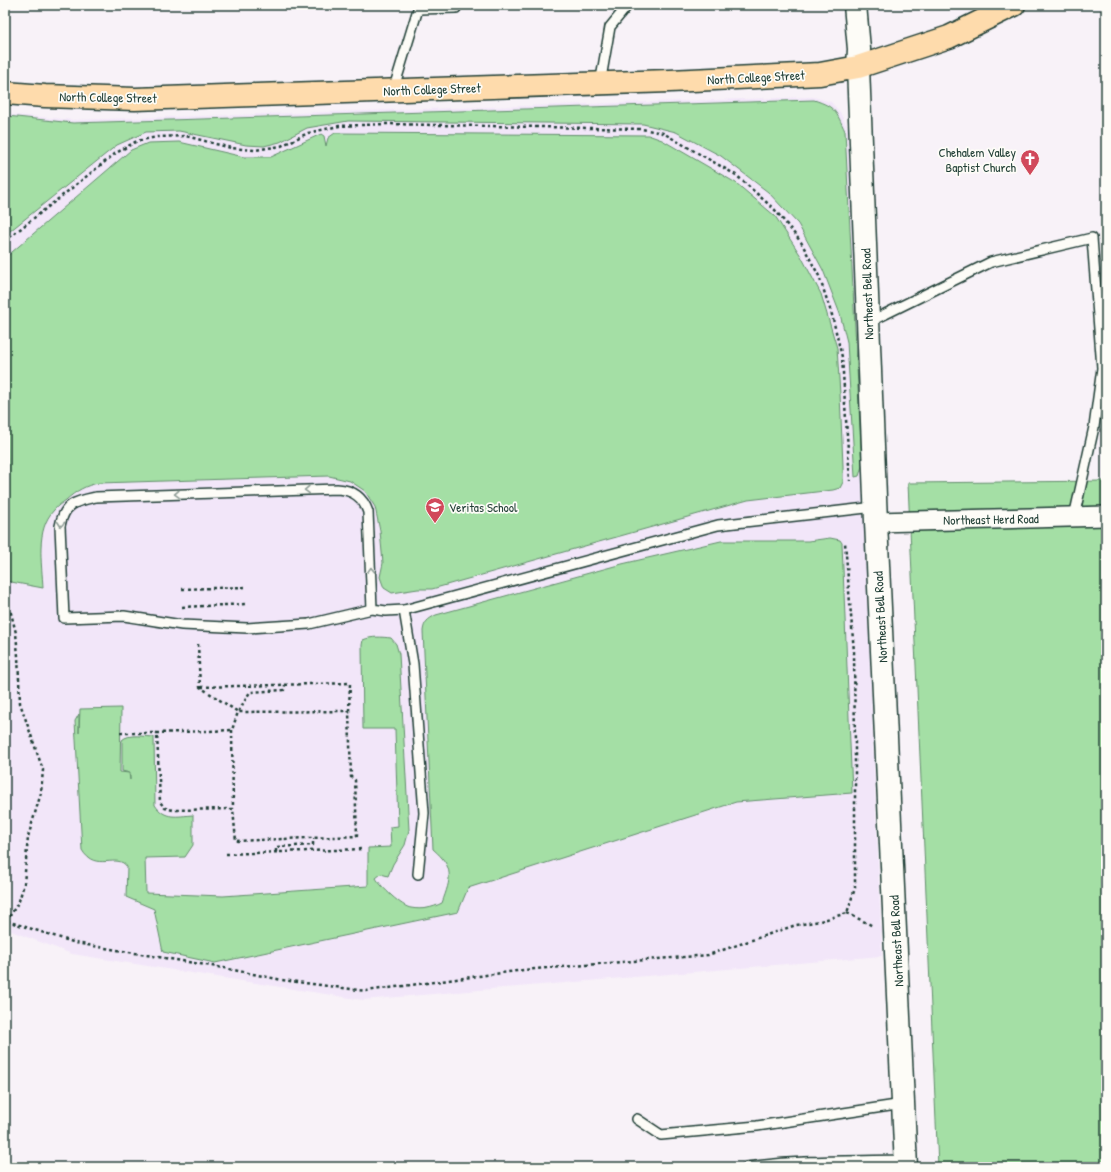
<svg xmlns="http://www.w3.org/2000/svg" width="1111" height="1172" font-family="'Patrick Hand',sans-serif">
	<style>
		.built { fill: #f2e6f9 }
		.green { fill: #a4dfa5; stroke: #628e6c }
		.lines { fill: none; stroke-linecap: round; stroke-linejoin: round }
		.service-casing { stroke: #1f3d34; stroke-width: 12 }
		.minor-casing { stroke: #1f3d34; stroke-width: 22 }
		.secondary-casing { stroke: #1f3d34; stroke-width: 25 }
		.primary-casing { stroke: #1f3d34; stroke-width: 25 }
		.path { stroke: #1f3d34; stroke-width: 2.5; stroke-dasharray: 3 3; stroke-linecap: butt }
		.service { stroke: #fdfcf7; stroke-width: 9 }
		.minor { stroke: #fdfcf7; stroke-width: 19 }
		.secondary { stroke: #fdfcf7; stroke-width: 22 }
		.primary { stroke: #fedbac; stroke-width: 22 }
		.oneway { stroke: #8e9c96 }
		.labels { text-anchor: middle; stroke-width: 3.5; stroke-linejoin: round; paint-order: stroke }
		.street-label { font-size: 13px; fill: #1f3d34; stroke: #fdfcf7 }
		.poi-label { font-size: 13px; fill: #1f3d34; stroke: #fdfcf7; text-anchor: end }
	</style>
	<rect width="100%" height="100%" fill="#f8f2f8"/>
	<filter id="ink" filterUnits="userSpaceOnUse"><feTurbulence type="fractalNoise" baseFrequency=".025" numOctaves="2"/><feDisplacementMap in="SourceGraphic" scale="8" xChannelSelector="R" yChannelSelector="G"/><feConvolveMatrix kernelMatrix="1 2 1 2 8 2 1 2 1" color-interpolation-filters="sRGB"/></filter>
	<g filter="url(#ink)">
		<!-- built -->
		<polygon class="built" points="813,97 831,102 840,112 848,129 882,956 363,1000 72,954 11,931 5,581 7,467 5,427 5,114 74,120"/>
		<!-- green -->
		<g class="green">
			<path d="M814,100C836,107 836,112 845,131L862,466L859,476L855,477L847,342L840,314L823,270L798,224L768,192L721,156L676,132L643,124L348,121L307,128L280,142L264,146L246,145L179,131L146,132L117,145L5,235V117L7,116L73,123Z"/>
			<path d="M335,133L648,135L662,140L736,183L775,216L801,256L821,294L837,348L840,394L843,466V482L840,488L833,490L748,500L432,589H418L392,593L384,588L380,577L383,563L380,531L375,507L365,491L350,481L329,476L99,483C86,485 76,491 66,500C62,503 57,506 54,510C35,530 42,563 43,588L6,581L8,467L7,429L5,426V258L131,150L148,143L179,142L244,157H271L321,134L324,136L326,146L328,138Z"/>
			<polygon points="1106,481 1106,1167 938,1167 908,483"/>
			<path d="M830,538L840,540L842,543L852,793L736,802L468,888L458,912L215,963L163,952L154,909L126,897L127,867C118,852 95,873 82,850L75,721L79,714V733L80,709L121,708L120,772L129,773L130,780V773L122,771V740C129,733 145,737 154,737L155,805C165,820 177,816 193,815V845L185,857L145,858L146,893L223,896L368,886V848L391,847L390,827L398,826L395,729H363L362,645L363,640C372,636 382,637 391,638L396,644L399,654L409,830L405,845L393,864L388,876L381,874L376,878C381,887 402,907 411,908C422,910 432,908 442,903C451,878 455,868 433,849L423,631C424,622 428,619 436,615L622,564L721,541H808Z"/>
		</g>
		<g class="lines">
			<!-- service casing -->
			<g class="service-casing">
				<g id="service">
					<polyline points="600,84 610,27 628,5"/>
					<polyline points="393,91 418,9 456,8 457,5"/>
					<polyline points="869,322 991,262 1092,238 1102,368 1094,427 1074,517"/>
					<path d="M372,609L368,512C363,497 353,490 337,489L96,497C77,501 64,503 60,526L64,618L124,616L182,625L247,628L309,624L372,609L386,611L404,610L718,525L875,507"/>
					<polyline points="404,610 413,664 424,813 418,874"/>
					<polyline points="637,1119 661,1135 757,1126 903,1104"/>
					<path d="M747,1167C799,1160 853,1161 906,1160"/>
				</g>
			</g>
			<!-- minor casing -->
			<g class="minor-casing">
				<polyline id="minor" points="876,522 1106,516"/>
			</g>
			<!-- secondary casing -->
			<g class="secondary-casing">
				<polyline id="secondary" points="855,5 859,49 858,67 876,522 906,1167"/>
			</g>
			<!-- primary casing -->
			<g class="primary-casing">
				<polyline id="primary" points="5,93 45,96 135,99 670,81 820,74 858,67 949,37 1014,5"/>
			</g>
			<!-- path -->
			<g class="path">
				<polyline points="5,241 116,153 137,141 157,137 186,136 231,148 255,150 281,146 308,133 339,126 385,124 642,129 663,133 736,175 775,210 801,242 819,276 832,315 842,357 850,481"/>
				<polyline points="182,589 246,587"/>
				<polyline points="182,607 247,604"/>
				<polyline points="5,609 11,613 16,633 18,656 20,703 43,770 41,793 28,837 24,884 19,901 5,924"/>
				<polyline points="198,644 200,687 238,712 349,711 351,777 355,780 357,836 236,841 233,809 173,810 165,808 160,802 157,733 232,730 238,712 250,692 284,690 285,685"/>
				<polyline points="201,687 350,683 349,711"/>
				<polyline points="232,730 233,809"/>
				<polyline points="120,733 157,733"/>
				<polyline points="276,852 276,847 313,845 313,838"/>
				<polyline points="226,854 363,849"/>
				<polyline points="847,913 873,926"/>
				<polyline points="7,921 76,943 224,968 282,980 366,991 524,970 708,955 796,925 820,921 847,913 855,888 855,748 854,652 845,542"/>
			</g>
			<!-- service -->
			<use href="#service" class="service"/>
			<!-- minor -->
			<use href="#minor" class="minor"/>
			<!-- secondary -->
			<use href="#secondary" class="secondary"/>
			<!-- primary -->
			<use href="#primary" class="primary"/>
		</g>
		<!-- one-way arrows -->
		<defs><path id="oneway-chevron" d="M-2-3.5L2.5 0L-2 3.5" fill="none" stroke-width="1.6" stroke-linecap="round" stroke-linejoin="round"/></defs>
		<g class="oneway">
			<use href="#oneway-chevron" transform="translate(307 490) rotate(178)"/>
			<use href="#oneway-chevron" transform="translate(177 494) rotate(178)"/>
			<use href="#oneway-chevron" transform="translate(61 524) rotate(95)"/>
			<use href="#oneway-chevron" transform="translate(371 570) rotate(-92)"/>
		</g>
	</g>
	<!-- icons -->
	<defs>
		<g id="church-pin" transform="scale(1)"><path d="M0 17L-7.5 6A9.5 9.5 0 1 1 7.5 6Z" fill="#d1495b" stroke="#fdfcf7"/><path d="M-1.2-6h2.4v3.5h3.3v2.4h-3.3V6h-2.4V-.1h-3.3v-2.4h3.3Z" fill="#fff"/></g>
		<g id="school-pin" transform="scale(1)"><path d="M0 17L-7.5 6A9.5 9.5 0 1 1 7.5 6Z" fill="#d1495b" stroke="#fdfcf7"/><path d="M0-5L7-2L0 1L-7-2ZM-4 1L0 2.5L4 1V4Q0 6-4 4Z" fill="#fff"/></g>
	</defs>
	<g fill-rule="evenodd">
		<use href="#church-pin" x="1030" y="159"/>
		<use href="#school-pin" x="435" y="507"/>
	</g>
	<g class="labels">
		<!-- street labels -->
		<g class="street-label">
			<text transform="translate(756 77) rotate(-3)" y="5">North College Street</text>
			<text transform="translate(432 89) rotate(-2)" y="5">North College Street</text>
			<text transform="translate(108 97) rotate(1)" y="5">North College Street</text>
			<text transform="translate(867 294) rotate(-92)" y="5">Northeast Bell Road</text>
			<text transform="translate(991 519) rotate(-1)" y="5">Northeast Herd Road</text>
			<text transform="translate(880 617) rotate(-93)" y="5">Northeast Bell Road</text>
			<text transform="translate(896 941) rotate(-93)" y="5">Northeast Bell Road</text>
		</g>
		<!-- poi labels -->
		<g class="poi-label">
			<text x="1016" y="157">Chehalem Valley<tspan x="1016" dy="15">Baptist Church</tspan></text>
			<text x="449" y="512" text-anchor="start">Veritas School</text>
		</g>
	</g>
	<!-- margin -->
	<rect width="1111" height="1172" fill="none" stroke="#fdfcf7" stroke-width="20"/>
	<rect x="10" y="10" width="1091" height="1152" fill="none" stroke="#1f3d34" stroke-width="1.5" filter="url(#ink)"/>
</svg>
